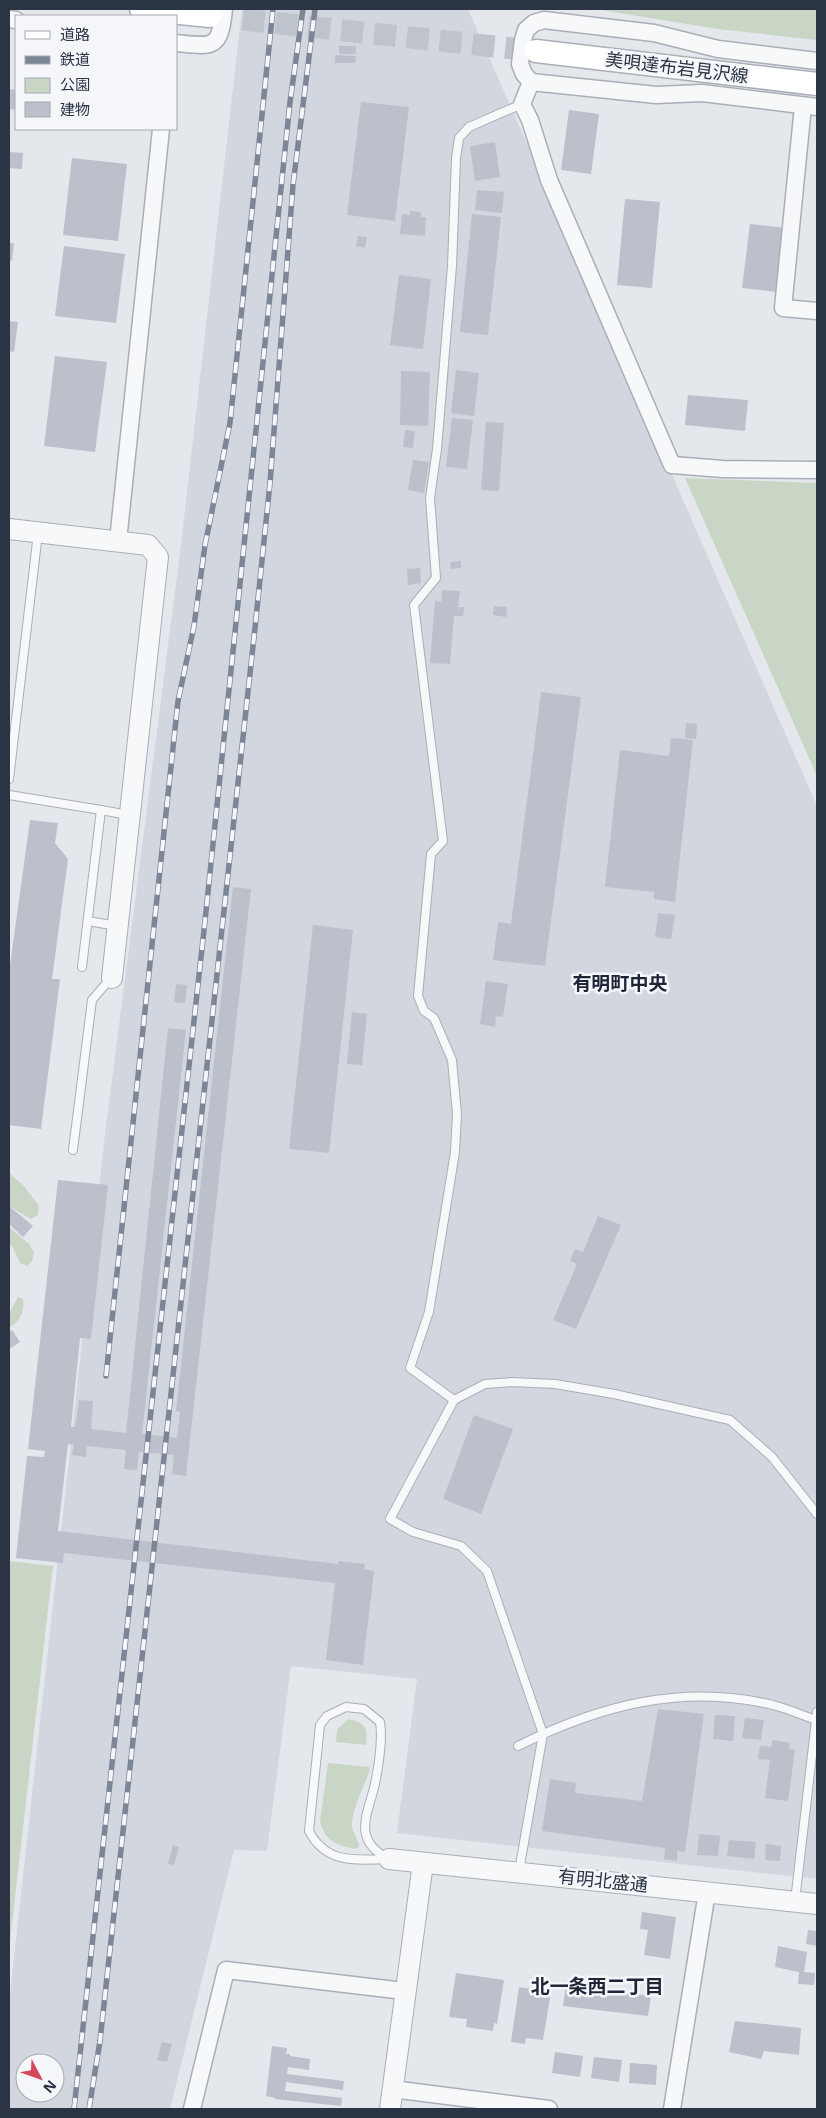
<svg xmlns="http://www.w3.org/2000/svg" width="826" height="2118" font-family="'Noto Sans','Noto Sans JP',sans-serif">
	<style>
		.built { fill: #d2d6de; fill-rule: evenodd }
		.green { fill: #c9d6c5 }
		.building { fill: #bbc0ca }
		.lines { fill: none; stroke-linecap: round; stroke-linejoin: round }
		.secondary-tunnel { stroke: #bfc3cb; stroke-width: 22; stroke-dasharray: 22 11; stroke-linecap: butt }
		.service-casing { stroke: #a9aeb7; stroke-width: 10 }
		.minor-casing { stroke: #a9aeb7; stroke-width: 19 }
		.tertiary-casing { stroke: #a9aeb7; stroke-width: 22 }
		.secondary-casing { stroke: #a9aeb7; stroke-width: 25 }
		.service { stroke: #f7f8fa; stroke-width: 8 }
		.minor { stroke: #f7f8fa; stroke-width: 16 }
		.tertiary { stroke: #f7f8fa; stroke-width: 20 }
		.secondary { stroke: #fff; stroke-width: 22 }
		.rail-casing { stroke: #7d8696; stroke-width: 5.5 }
		.rail { stroke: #f4f6f9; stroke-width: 4; stroke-dasharray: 11; stroke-linecap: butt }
		.labels { text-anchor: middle; stroke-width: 5; stroke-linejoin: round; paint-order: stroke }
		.street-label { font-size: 18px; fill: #2b3445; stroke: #f4f6f9 }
		.neighbourhood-label { font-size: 19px; font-weight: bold; fill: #1d2536; stroke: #f4f6f9 }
	</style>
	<rect width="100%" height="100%" fill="#e4e7ec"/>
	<!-- built -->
	<path class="built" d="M242,9H468L817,806V1879L397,1833L417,1679L291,1666L267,1851L234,1850L170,2109H9V2003L105,1134L181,545ZM25,2063H55V2093H25Z"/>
	<!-- green -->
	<g class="green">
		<polygon points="595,9 817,9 817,40 718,29"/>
		<polygon points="685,478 817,483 817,776"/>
		<polygon points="9,1173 23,1185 39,1206 38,1215 31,1219 9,1206"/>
		<polygon points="9,1227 29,1244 34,1252 32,1261 27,1266 20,1263 12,1246 9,1244"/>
		<path d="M18,1297L23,1299C25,1313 20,1320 9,1328V1313Z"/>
		<polygon points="9,1561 53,1566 9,1950"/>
		<path d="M348,1719C366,1723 368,1728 366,1745L336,1742L337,1730Z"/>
		<path d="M328,1763L369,1767L370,1770C365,1784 351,1811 352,1826C353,1834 359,1839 359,1847L355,1849C337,1845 326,1842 320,1822Z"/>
	</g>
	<!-- building -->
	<g class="building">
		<rect x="339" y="46" width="17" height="8"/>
		<polygon points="335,55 356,56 355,63 335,63"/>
		<polygon points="9,89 16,90 16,110 9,109"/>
		<polygon points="361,102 409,107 395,221 347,215"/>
		<polygon points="569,110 599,114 591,174 561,170"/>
		<polygon points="495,142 500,177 475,181 470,146"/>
		<polygon points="9,152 23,153 22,169 9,168"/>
		<polygon points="72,158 127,164 118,241 63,235"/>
		<polygon points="477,190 504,192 502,213 475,210"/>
		<polygon points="625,199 660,202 652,288 617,285"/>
		<polygon points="410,211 421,212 421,217 426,217 425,236 400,234 402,214 410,215"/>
		<polygon points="472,214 501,217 488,335 460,332"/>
		<polygon points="750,224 785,228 777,292 742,288"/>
		<polygon points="358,236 367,237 365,248 356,246"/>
		<polygon points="9,243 14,243 12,261 9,260"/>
		<polygon points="64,246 125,254 116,323 55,316"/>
		<polygon points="399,275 431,279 423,349 390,345"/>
		<polygon points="9,321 18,322 14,352 9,351"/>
		<polygon points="55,356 107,362 95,452 44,446"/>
		<polygon points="456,370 479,373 474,416 451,413"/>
		<polygon points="401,371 430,372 428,426 400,425"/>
		<polygon points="688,395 748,400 745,431 685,425"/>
		<polygon points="452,418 473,420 467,469 446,467"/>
		<polygon points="486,422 504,423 499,491 481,490"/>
		<polygon points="405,430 415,431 413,448 403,447"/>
		<polygon points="413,460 429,462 424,493 408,490"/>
		<polygon points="461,561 461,568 451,569 450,562"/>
		<polygon points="420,568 421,583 408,585 407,569"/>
		<polygon points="442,590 460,591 458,607 464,607 463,616 454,616 450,664 430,663 435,601 441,602"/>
		<polygon points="494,606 507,607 506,617 493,615"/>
		<polygon points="541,692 581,697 545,966 493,960 498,922 511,924"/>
		<polygon points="686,723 697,724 696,739 685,738"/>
		<polygon points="671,738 693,740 675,902 654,899 654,892 605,887 620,750 669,756"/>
		<polygon points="30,820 58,823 55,843 68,859 52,979 60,979 41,1129 9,1125 9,973"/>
		<polygon points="233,887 251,889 186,1476 172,1474 174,1455 139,1452 137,1470 124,1469 126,1450 87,1446 86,1457 72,1455 74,1445 68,1444 58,1531 338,1564 338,1561 365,1564 364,1569 374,1571 363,1665 326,1660 335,1583 64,1553 63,1563 16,1558 27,1456 44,1457 45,1451 28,1449 58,1180 108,1185 91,1339 80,1338 71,1427 75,1427 79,1400 93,1401 91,1429 126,1433 168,1028 186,1030 142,1434 177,1438 180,1412 176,1411"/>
		<polygon points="658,913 675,915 671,939 655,937"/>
		<polygon points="313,925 353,930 329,1153 289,1149"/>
		<polygon points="486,981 508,984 503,1017 496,1016 495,1027 480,1024"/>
		<polygon points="176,984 187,985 185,1003 174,1002"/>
		<polygon points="352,1012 367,1014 362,1065 347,1064"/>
		<polygon points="9,1206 33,1226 23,1237 9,1224"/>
		<polygon points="598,1216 621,1225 576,1329 553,1320 577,1264 570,1261 575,1249 583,1252"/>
		<polygon points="12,1330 20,1342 9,1349 9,1332"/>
		<polygon points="474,1415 513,1429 481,1514 443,1499"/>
		<polygon points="658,1709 704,1714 685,1852 677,1851 677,1861 664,1859 665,1848 542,1831 550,1779 576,1783 575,1793 642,1801"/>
		<polygon points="715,1715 735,1716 733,1741 713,1739"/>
		<polygon points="745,1718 764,1720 761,1740 742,1738"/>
		<polygon points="773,1740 790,1743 789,1749 795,1750 788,1801 765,1798 770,1760 758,1759 760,1746 771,1747"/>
		<polygon points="699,1834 720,1836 718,1856 697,1855"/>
		<polygon points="729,1840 756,1842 754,1859 727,1856"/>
		<polygon points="766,1844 781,1846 780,1861 765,1860"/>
		<polygon points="173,1845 179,1847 174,1865 168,1864"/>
		<polygon points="642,1912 676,1917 670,1959 644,1955 648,1930 640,1929"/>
		<polygon points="808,1930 817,1931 817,1946 806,1944"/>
		<polygon points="778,1946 807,1952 804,1972 815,1973 814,1985 798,1984 799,1972 775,1967"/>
		<polygon points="456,1973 504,1980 497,2024 494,2023 493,2031 466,2027 467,2019 449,2017"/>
		<polygon points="566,1985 651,1996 648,2016 563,2006"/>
		<polygon points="519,1987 551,1992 543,2040 526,2038 525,2044 511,2042"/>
		<polygon points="735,2021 801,2028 799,2055 764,2051 761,2059 729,2052"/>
		<polygon points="162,2042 172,2044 167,2062 157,2060"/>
		<polygon points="272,2046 287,2048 286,2054 290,2054 290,2056 310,2059 309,2070 288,2067 287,2074 344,2081 343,2090 286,2082 285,2091 342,2098 341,2106 275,2099 275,2098 266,2096"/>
		<polygon points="555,2052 583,2056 580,2077 552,2073"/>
		<polygon points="594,2057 622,2060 619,2082 591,2078"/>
		<polygon points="630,2063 657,2065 656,2085 629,2083"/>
	</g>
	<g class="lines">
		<!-- secondary-tunnel -->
		<polyline class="secondary-tunnel" points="210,16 536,51"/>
		<!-- service casing -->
		<g class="service-casing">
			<g id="service">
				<polyline points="522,104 469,127 459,138 456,158 452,266 437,449 430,498 436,578 414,605 443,841 431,854 418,996 424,1011 434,1018 452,1060 457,1114 455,1152 429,1312 410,1368 454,1400 485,1384 512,1382 555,1384 614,1394 730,1420 772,1457 817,1514"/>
				<polyline points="9,779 38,533"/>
				<polyline points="9,795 101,810 82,967"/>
				<polyline points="101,810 128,815"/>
				<polyline points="88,921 117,926"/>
				<polyline points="73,1150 92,1000 111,978"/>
				<polyline points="454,1400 390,1519 413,1532 461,1546 487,1571 543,1734 519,1871"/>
				<path d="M346,1707L364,1709L380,1722C383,1741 379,1764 375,1784C368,1814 351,1840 389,1859C355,1860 326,1864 309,1831L320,1725L327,1716Z"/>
				<path d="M518,1746C598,1706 682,1683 773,1705C788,1709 802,1715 816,1720"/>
				<polyline points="795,1901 817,1712"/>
			</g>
		</g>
		<!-- minor casing -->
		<g class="minor-casing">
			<g id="minor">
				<polyline points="9,19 16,20"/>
				<path d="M176,43C214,47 220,49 224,9"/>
				<polyline points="817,61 718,49 654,33 544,20 534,23 526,30 523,40 520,64 524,74 531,82 656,95 702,93 817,107"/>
				<polyline points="531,82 522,104 530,120 549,180 672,465 723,469 817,470"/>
				<polyline points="803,106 783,308 817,311"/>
				<polyline points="118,541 161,129"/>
				<polyline points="392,2089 549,2109"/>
				<polyline points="192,2109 226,1970 404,1991"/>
				<polyline points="672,2109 707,1892"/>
			</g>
		</g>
		<!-- tertiary casing -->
		<g class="tertiary-casing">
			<g id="tertiary">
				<polyline points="9,529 148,545 158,557 112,978"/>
				<polyline points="389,1859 817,1904"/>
				<polyline points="390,2109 423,1863"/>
			</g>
		</g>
		<!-- secondary casing -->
		<g class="secondary-casing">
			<g id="secondary">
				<polyline points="141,9 210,16"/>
				<polyline points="536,51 817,84"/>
			</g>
		</g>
		<!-- service -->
		<use href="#service" class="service"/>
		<!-- minor -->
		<use href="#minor" class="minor"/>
		<!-- tertiary -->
		<use href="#tertiary" class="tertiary"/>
		<!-- secondary -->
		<use href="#secondary" class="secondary"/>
		<!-- rail casing -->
		<g class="rail-casing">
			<g id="rail">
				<polyline points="106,1376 178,701 194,626 205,545 230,423 273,9"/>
				<polyline points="74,2109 205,921 290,102 303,9"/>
				<polyline points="89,2109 100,2041 255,628 270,483 293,185 315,9"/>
			</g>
		</g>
		<!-- rail -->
		<use href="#rail" class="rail"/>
	</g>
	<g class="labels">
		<!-- street labels -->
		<g class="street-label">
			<text transform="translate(677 68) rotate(7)" y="6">美唄達布岩見沢線</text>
			<text transform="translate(603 1881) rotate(6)" y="6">有明北盛通</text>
		</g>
		<!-- neighbourhood labels -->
		<g class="neighbourhood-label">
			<text x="620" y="990">有明町中央</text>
			<text x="597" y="1993">北一条西二丁目</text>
		</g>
	</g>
	<!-- border -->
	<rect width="826" height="2118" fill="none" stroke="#2b3445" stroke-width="20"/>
	<!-- legend -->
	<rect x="15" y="15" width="162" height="115" fill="#f4f6f9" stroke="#a4a8b1"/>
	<rect x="25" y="31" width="25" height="8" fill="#ffffff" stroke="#a4a8b1"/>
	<text x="60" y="40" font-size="15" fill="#2b3445">道路</text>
	<rect x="25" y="56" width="25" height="8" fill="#7d8696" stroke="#a4a8b1"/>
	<text x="60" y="65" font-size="15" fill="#2b3445">鉄道</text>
	<rect x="25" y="78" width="25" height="15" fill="#c9d6c5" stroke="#a4a8b1"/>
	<text x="60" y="90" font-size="15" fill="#2b3445">公園</text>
	<rect x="25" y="102" width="25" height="15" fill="#bbc0ca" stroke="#a4a8b1"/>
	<text x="60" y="115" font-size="15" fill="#2b3445">建物</text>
	<!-- north arrow -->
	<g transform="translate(40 2078) rotate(131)"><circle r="24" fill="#f4f6f9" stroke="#a4a8b1"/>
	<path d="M0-4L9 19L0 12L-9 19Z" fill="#d1495b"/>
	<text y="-8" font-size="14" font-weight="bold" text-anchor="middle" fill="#2b3445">N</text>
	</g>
</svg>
